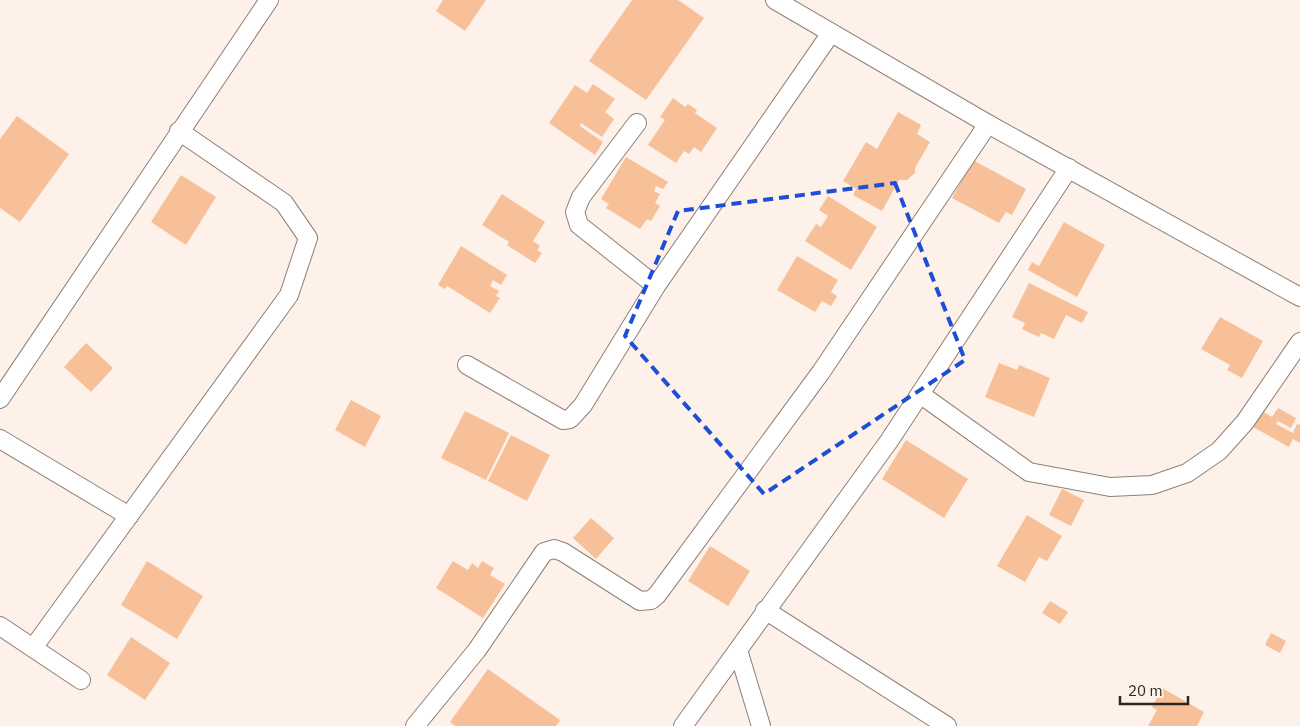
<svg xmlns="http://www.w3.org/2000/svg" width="1300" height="726" font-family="'IBM Plex Sans',sans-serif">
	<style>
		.building { fill: #f7c099 }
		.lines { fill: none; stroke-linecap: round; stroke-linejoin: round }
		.minor-casing { stroke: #8e8178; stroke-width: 20 }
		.minor { stroke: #fff; stroke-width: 18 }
		.marked { fill: none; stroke: #1d4ed8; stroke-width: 4; stroke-dasharray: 10 6; stroke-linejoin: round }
	</style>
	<rect width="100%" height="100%" fill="#fdf1e9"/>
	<!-- building -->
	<g class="building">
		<polygon points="443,0 486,0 465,31 436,11"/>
		<polygon points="632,0 678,0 704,18 646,100 589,61"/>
		<polygon points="593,84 615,99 605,112 614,119 602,137 581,123 580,126 603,142 595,155 549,123 575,85 587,93"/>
		<polygon points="673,98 685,107 688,104 697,110 695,113 717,128 701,152 694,147 689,154 684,151 676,163 648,145 665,120 660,117"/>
		<polygon points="898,112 921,125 917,134 930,142 915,168 915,173 907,180 899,180 882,211 853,195 856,189 843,181 866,142 877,149"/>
		<polygon points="17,116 69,154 20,222 0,208 0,139"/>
		<polygon points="626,157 668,182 663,189 656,186 654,191 660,194 655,203 660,206 651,221 647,219 640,229 606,208 609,204 601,199"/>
		<polygon points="973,160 1026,189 1012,215 1006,212 999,223 952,198"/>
		<polygon points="181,175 216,197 186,245 151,222"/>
		<polygon points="502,194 545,222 533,241 540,246 537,250 542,253 535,263 507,245 509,242 482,225"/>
		<polygon points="828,196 877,227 851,270 805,241 816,224 821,227 828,216 819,210"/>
		<polygon points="1064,222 1105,245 1077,297 1028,270 1032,262 1039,266"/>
		<polygon points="461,246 507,275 501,285 493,280 490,286 499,291 496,296 500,298 490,313 447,286 445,289 438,285"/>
		<polygon points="797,256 838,280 831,292 837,296 831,306 822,301 815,312 777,290"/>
		<polygon points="1029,283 1088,312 1082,323 1066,315 1054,339 1041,333 1039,337 1022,329 1025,323 1012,317"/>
		<polygon points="1220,317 1263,341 1242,378 1227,370 1230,365 1201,349"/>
		<polygon points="86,343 113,368 91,392 64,367"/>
		<polygon points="999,363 1017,370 1019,365 1050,378 1034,417 985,397"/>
		<polygon points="351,400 381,416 365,447 335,430"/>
		<polygon points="1278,408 1296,418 1291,428 1278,421 1276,424 1293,433 1297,424 1300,425 1300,443 1293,439 1289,447 1253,427 1262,411 1272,417"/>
		<polygon points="465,411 509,433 486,480 441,458"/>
		<polygon points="511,435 550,455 527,501 488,481"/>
		<polygon points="906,440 968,479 944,518 882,479"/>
		<polygon points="1062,489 1084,500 1071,526 1049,515"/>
		<polygon points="1027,515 1062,536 1047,561 1039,557 1025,582 997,566"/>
		<polygon points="591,518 614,538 596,559 573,538"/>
		<polygon points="710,546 750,571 728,606 688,581"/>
		<polygon points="147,561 203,596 177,639 121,605"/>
		<polygon points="453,561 468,570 472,563 478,568 482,561 494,568 490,575 505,584 483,618 436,588"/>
		<polygon points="1050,601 1068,612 1060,624 1042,613"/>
		<polygon points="1271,633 1286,641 1280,653 1265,645"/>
		<polygon points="131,637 170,663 145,700 107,675"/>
		<polygon points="488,669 560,720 556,726 455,726 450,722"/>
		<polygon points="1162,688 1204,712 1197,726 1148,726 1157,710 1152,707"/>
	</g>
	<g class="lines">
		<!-- minor casing -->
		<g class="minor-casing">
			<g id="minor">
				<polyline points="775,0 988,124 1300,297"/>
				<polyline points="637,123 581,197 575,212 579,225 656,286"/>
				<polyline points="467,365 563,420 570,419 583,405 656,286 831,33"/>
				<polyline points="920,394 1029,472 1110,487 1152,485 1187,473 1219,451 1245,422 1300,342"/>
				<polyline points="0,399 269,0"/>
				<polyline points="0,439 129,516"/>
				<polyline points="765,610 947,726"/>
				<polyline points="0,626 81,680"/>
				<polyline points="33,648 289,295 308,238 284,203 179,131"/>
				<polyline points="738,650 761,726"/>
				<polyline points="415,726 477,650 544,552 554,549 563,552 640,601 651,600 657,595 821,372 988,124"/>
				<polyline points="683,726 889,441 1069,168"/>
			</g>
		</g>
		<!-- minor -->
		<use href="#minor" class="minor"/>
	</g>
	<!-- marked area -->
	<path class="marked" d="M895,183L965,360L764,494L625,336L678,211Z"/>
	<!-- scale -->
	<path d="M1120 696v8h68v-8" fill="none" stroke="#2c2723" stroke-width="2.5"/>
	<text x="1128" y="696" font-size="15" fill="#2c2723" stroke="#fdf1e9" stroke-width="4" paint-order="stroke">20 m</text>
</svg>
